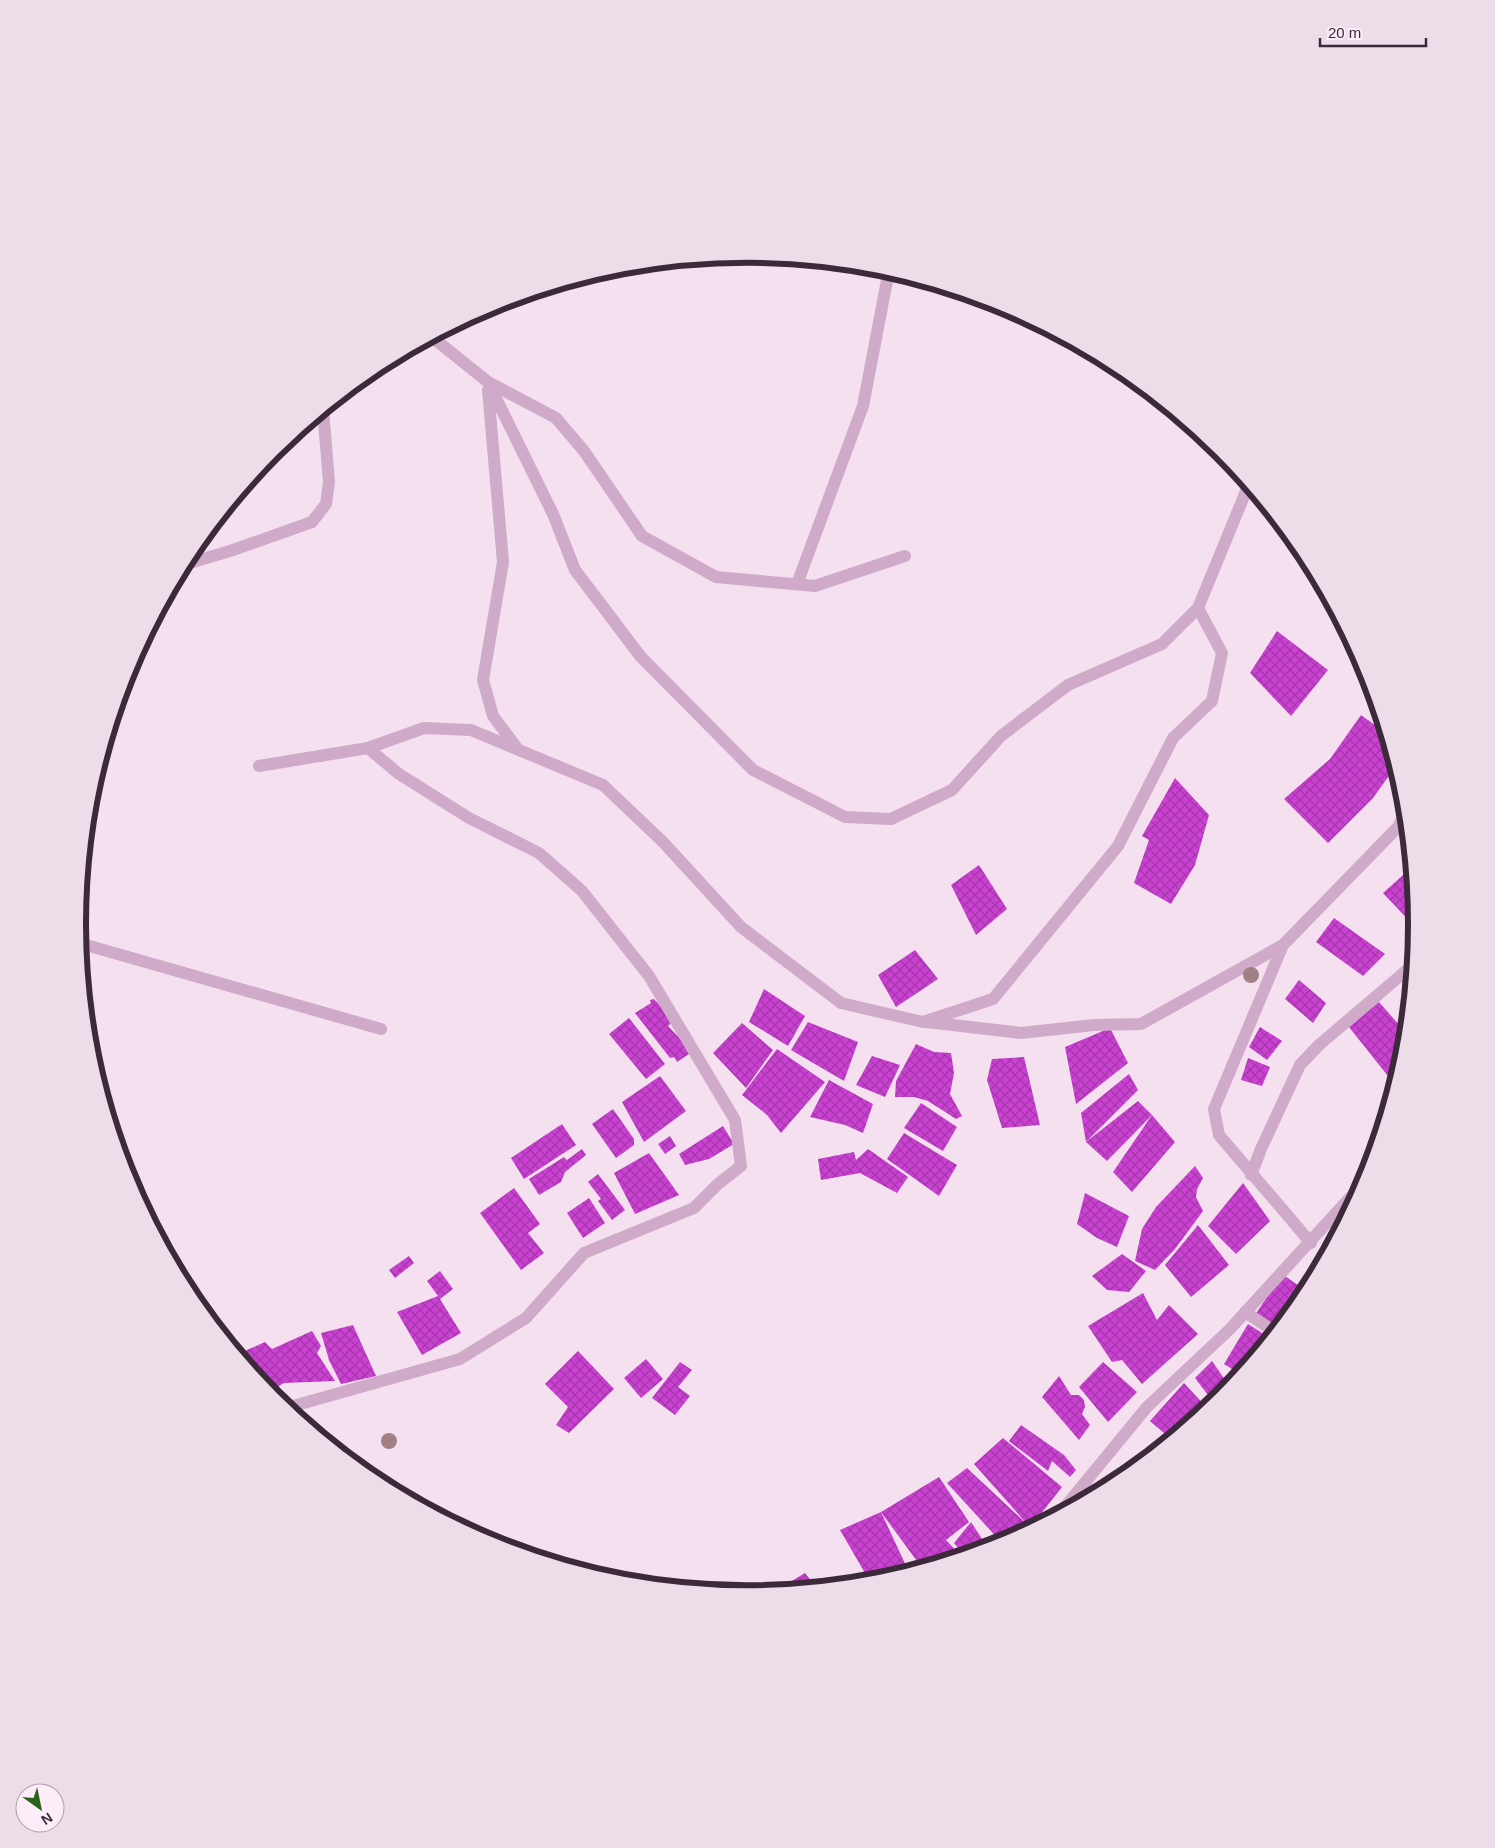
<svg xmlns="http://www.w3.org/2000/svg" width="1495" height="1848" font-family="Arial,sans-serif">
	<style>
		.building { fill: url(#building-cross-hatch) }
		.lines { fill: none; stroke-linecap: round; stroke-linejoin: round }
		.street { stroke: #cfaac9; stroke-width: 12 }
		.tree { fill: #a17f84 }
		.rim { fill: none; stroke: #3c2a3b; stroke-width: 6 }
	</style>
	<defs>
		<pattern id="building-cross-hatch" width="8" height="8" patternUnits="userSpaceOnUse" patternTransform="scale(1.25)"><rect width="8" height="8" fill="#ca42d1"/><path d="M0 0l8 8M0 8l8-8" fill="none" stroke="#a537ab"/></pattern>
	</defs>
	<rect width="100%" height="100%" fill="#f5e0f0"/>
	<!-- building -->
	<g class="building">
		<polygon points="1277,631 1328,670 1291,716 1250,673"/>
		<polygon points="1361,715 1386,733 1396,766 1373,798 1328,843 1284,799 1330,759"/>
		<polygon points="1175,778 1209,815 1195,865 1171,904 1134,883 1149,840 1142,836"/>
		<polygon points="979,865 1007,909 976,935 951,885"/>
		<polygon points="1412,867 1417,924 1417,929 1383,893"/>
		<polygon points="1334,918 1385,954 1363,976 1316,942"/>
		<polygon points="915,950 938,979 896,1007 878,975"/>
		<polygon points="1299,980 1326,1003 1313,1023 1285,999"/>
		<polygon points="764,989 805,1016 788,1046 749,1022"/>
		<polygon points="654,999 674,1020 668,1026 690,1049 689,1054 677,1062 674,1057 670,1058 635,1013 651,1003 650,1000"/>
		<polygon points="1379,1002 1407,1034 1405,1055 1395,1085 1349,1027"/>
		<polygon points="629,1018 665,1064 646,1079 609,1034"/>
		<polygon points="808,1022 858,1042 844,1081 791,1050"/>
		<polygon points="742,1023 773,1050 746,1088 713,1053"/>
		<polygon points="1260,1027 1282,1041 1267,1060 1249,1047"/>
		<polygon points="1110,1028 1128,1063 1076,1104 1065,1047"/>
		<polygon points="916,1044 934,1052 951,1053 954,1073 950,1094 962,1116 956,1119 928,1101 914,1097 895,1097 896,1081"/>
		<polygon points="777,1049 825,1082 781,1133 767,1115 742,1095"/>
		<polygon points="872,1056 900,1065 885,1097 856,1085"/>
		<polygon points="1024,1057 1040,1125 1002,1128 987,1080 992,1059"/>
		<polygon points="1248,1058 1270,1067 1262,1086 1241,1080"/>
		<polygon points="1129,1074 1138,1090 1086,1142 1081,1113"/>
		<polygon points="660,1076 686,1111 644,1142 622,1102"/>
		<polygon points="829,1080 873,1104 863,1133 845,1125 810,1117"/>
		<polygon points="1138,1101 1152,1115 1107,1161 1086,1142"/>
		<polygon points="921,1103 957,1127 943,1151 904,1128"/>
		<polygon points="613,1109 634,1139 634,1145 616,1158 592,1124"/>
		<polygon points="1152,1115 1175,1142 1132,1192 1113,1172"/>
		<polygon points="562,1124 576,1145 524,1179 511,1158"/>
		<polygon points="723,1126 734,1144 709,1159 685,1165 679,1154"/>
		<polygon points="904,1133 957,1165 939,1196 887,1159"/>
		<polygon points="670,1136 676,1146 665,1154 658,1144"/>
		<polygon points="582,1149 586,1155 565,1172 561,1182 539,1195 529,1179 564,1157 567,1160"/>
		<polygon points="868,1149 908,1177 897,1193 860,1173 821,1180 818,1159 854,1152 856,1160"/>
		<polygon points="649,1153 679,1195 635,1214 614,1173"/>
		<polygon points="1195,1166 1203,1178 1197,1189 1196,1197 1203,1211 1175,1249 1155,1270 1135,1261 1142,1229 1156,1207"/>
		<polygon points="598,1174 625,1210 612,1220 598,1201 601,1199 588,1182"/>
		<polygon points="1243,1183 1270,1221 1236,1254 1208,1226"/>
		<polygon points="514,1188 540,1224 528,1233 544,1253 521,1270 480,1213"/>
		<polygon points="1085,1193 1129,1216 1117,1247 1097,1238 1077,1224"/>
		<polygon points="589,1198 605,1223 583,1238 567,1213"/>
		<polygon points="1198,1225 1229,1265 1191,1297 1165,1265"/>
		<polygon points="1122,1254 1146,1271 1129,1292 1107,1290 1092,1276"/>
		<polygon points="409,1256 414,1263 395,1278 389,1270"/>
		<polygon points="440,1271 453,1289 440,1299 461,1333 422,1355 397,1312 438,1296 427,1281"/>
		<polygon points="1282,1274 1305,1290 1313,1281 1304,1296 1277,1329 1255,1315"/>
		<polygon points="1143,1293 1157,1320 1169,1305 1198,1334 1142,1384 1122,1360 1112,1362 1088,1326"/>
		<polygon points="1248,1324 1270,1338 1240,1374 1224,1364"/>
		<polygon points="353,1325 376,1376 341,1384 329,1360 321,1333"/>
		<polygon points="312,1331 321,1346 317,1353 335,1381 284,1383 269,1392 238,1354 265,1342 272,1349"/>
		<polygon points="578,1351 614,1389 569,1433 556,1425 568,1407 545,1384"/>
		<polygon points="646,1359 663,1379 641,1398 624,1378"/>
		<polygon points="1212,1361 1230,1387 1214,1403 1195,1378"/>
		<polygon points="680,1362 692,1370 678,1387 690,1396 675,1415 652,1398"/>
		<polygon points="1103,1362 1137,1392 1108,1422 1079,1387"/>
		<polygon points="1059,1376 1071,1395 1079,1395 1084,1400 1085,1407 1082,1414 1090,1425 1079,1440 1042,1397"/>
		<polygon points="1184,1383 1208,1409 1171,1439 1150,1421"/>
		<polygon points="1021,1425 1064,1455 1076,1470 1070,1477 1052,1461 1048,1471 1009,1441"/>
		<polygon points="1003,1438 1062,1487 1029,1529 1002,1543 947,1483 967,1468 1028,1525 974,1464"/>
		<polygon points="939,1477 969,1522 946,1540 961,1556 922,1568 881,1512"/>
		<polygon points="881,1512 909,1572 879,1581 877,1577 869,1580 840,1530"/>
		<polygon points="452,1517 459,1526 449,1520"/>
		<polygon points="971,1522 988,1548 964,1555 954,1543"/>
		<polygon points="805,1573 816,1587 796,1589 790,1582"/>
	</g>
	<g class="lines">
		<!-- street -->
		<g class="street">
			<polyline points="432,337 488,382 556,418 584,451 642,536 716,577 815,586 905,556"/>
			<polyline points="488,382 553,514 575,570 641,657 753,770 845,817 891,819 952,790 1001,736 1068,685 1162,644 1198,608 1249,484"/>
			<polyline points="488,390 503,562 483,680 493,716 517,748"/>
			<polyline points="183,565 230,551 312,522 326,504 329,482 323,410"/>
			<polyline points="797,584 863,406 889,270"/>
			<polyline points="259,766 368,748 424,728 471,730 603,785 663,842 741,927 841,1003 923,1022 993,999 1118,846 1173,738 1212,701 1222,653 1198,608"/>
			<polyline points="79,943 381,1029"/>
			<polyline points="927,1022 1021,1033 1094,1025 1141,1024 1283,945"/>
			<polyline points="1251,1175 1261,1149 1300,1065 1319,1045 1414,964"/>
			<polyline points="1311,1243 1219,1135 1214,1109 1283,945 1398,827 1406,810"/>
			<polyline points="1245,1312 1275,1332"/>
			<polyline points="286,1408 460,1359 526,1318 584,1253 694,1208 718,1184 741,1166 735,1120 649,976 582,891 539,853 469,818 399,774 368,748"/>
			<polyline points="1060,1513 1147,1407 1230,1329 1367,1179"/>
		</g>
	</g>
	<!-- trees -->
	<g class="tree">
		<circle cx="1251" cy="975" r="8"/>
		<circle cx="389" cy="1441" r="8"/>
	</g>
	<!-- crop -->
	<path d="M0 0H1495V1848H0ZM86 924a661 661 0 1 1 1322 0a661 661 0 1 1-1322 0Z" fill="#eddde9" fill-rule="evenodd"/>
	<path class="rim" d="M86 924a661 661 0 1 1 1322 0a661 661 0 1 1-1322 0Z"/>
	<!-- north arrow -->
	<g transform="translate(40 1808) rotate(147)"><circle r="24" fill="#fcedf8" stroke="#af9fac"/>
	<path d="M0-4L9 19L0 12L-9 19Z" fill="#2a621b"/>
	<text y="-8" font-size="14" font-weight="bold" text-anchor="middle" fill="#3c2a3b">N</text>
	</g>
	<!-- scale -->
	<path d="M1320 38v8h106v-8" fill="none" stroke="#3c2a3b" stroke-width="2.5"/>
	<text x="1328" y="38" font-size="15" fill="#3c2a3b" stroke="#fcedf8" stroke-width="4" paint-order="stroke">20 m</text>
</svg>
